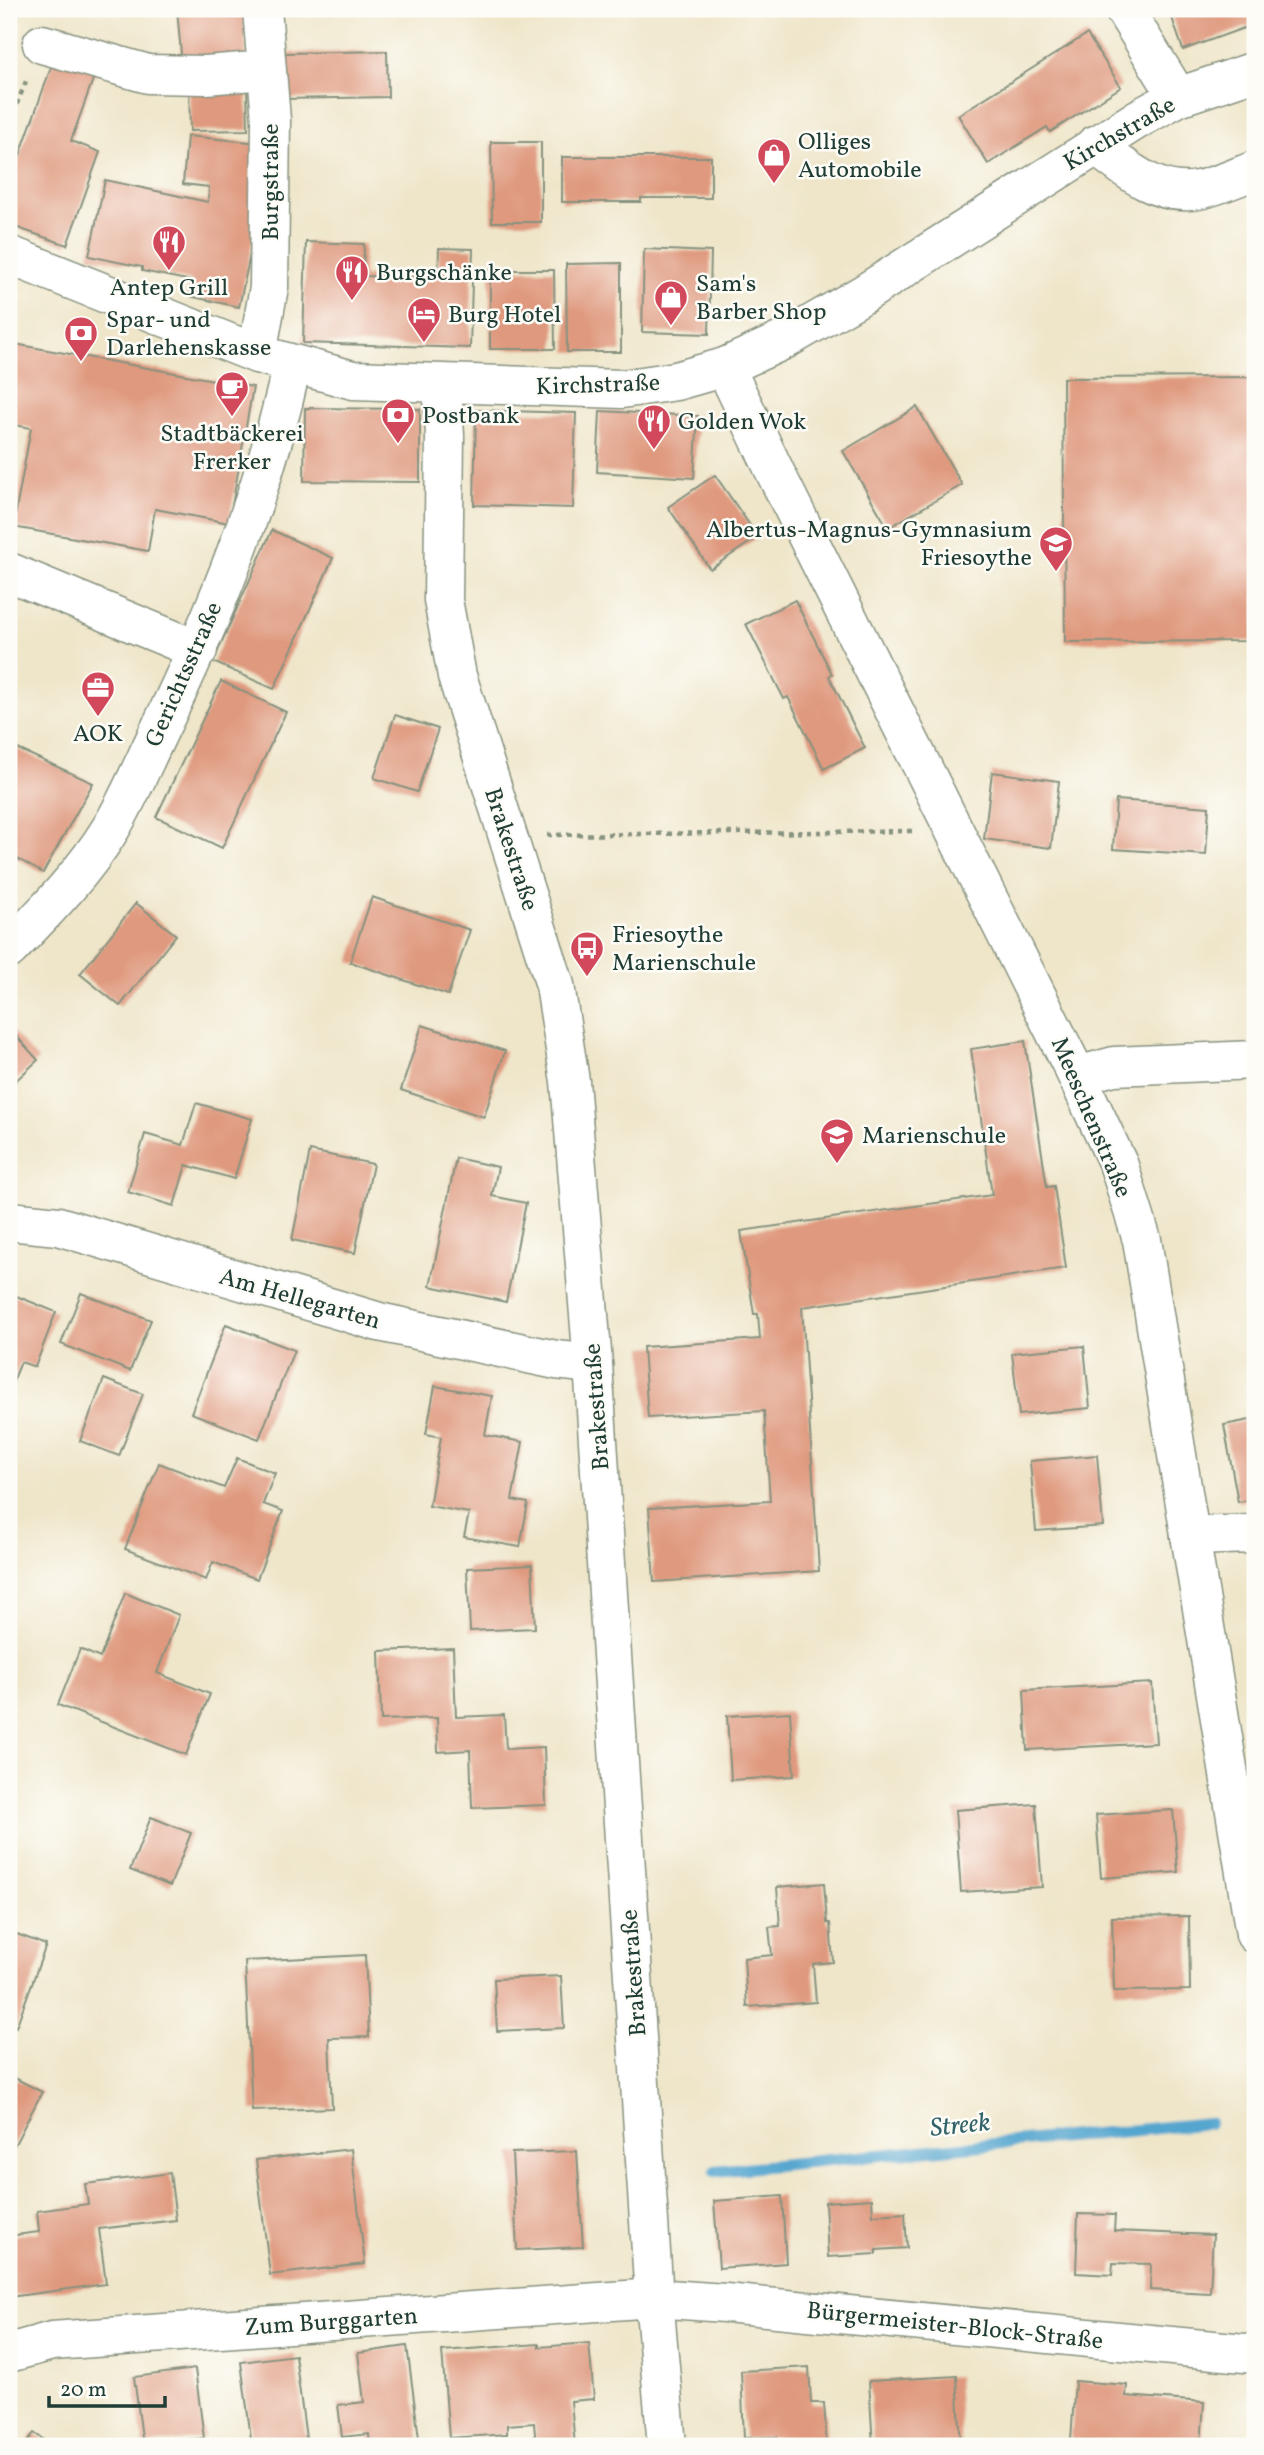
<svg xmlns="http://www.w3.org/2000/svg" width="1264" height="2455" font-family="Vollkorn,serif">
	<style>
		.lines { fill: none; stroke-linecap: round; stroke-linejoin: round }
		.stream { stroke: #55a6cf; stroke-width: 12 }
		.building { fill: #df997e }
		.minor-casing { stroke: #87927f; stroke-width: 41 }
		.path { stroke: #87927f; stroke-width: 4.5; stroke-dasharray: 5 5; stroke-linecap: butt }
		.minor { stroke: #fff; stroke-width: 38 }
		.labels { text-anchor: middle; stroke-width: 5; stroke-linejoin: round; paint-order: stroke }
		.street-label { font-size: 24px; fill: #1f3d34; stroke: #fdfcf7 }
		.poi-label { font-size: 24px; fill: #1f3d34; stroke: #fdfcf7; text-anchor: start }
		.water-label { font-size: 26px; font-style: italic; fill: #32626a; stroke: #fdfcf7 }
	</style>
	<rect width="100%" height="100%" fill="#fdfcf7"/>
	<filter id="ink" filterUnits="userSpaceOnUse"><feTurbulence type="fractalNoise" baseFrequency=".0143" numOctaves="2"/><feDisplacementMap in="SourceGraphic" scale="14" xChannelSelector="R" yChannelSelector="G"/><feConvolveMatrix kernelMatrix="1 2 1 2 8 2 1 2 1" color-interpolation-filters="sRGB"/></filter>
	<filter id="wash" filterUnits="userSpaceOnUse"><feTurbulence type="fractalNoise" baseFrequency=".00686" numOctaves="4" result="noise"/><feDisplacementMap in="SourceGraphic" scale="28" xChannelSelector="R" yChannelSelector="G"/><feGaussianBlur stdDeviation="1.57" result="paint"/><feColorMatrix in="noise" values="0 0 0 0 0 0 0 0 0 0 0 0 0 0 0 0 0 1.4 0 .05"/><feComposite in="paint" operator="in"/></filter>
	<g filter="url(#wash)">
		<rect width="100%" height="100%" fill="#efe6ca"/>
		<g class="lines">
			<!-- stream -->
			<polyline class="stream" points="715,2171 1209,2123"/>
		</g>
		<g id="blocks">
			<!-- building -->
			<g class="building">
				<polygon points="177,9 243,9 247,60 182,65"/>
				<polygon points="1169,9 1255,9 1255,24 1183,50"/>
				<polygon points="1087,34 1121,87 1050,132 1047,127 988,164 958,115"/>
				<polygon points="387,51 388,97 284,99 283,53"/>
				<polygon points="55,56 96,71 71,141 100,152 67,245 9,225 9,186"/>
				<polygon points="247,84 248,130 190,131 189,85"/>
				<polygon points="187,136 260,143 259,212 239,307 189,296 192,281 142,271 142,267 89,256 105,180 208,202 209,187 183,184"/>
				<polygon points="491,142 541,142 541,222 492,222"/>
				<polygon points="562,157 711,157 711,198 641,198 641,202 562,202"/>
				<polygon points="306,242 364,244 363,276 438,278 439,248 473,249 470,348 303,343"/>
				<polygon points="644,249 711,252 709,334 642,332"/>
				<polygon points="621,263 621,352 567,352 566,264"/>
				<polygon points="490,270 554,270 555,349 490,349"/>
				<polygon points="9,343 253,387 229,523 155,509 148,551 13,527 31,428 9,424"/>
				<polygon points="1255,377 1255,641 1065,642 1063,378"/>
				<polygon points="917,407 962,485 888,528 843,451"/>
				<polygon points="305,408 420,409 420,482 304,481"/>
				<polygon points="476,410 576,413 573,508 474,505"/>
				<polygon points="600,411 698,416 694,478 597,472"/>
				<polygon points="715,475 758,537 710,569 668,507"/>
				<polygon points="272,530 333,558 274,689 213,662"/>
				<polygon points="795,600 832,674 829,676 865,748 824,769 788,697 784,699 746,624"/>
				<polygon points="221,681 286,712 222,848 156,817"/>
				<polygon points="395,715 438,729 417,792 374,778"/>
				<polygon points="9,745 93,783 43,873 9,854"/>
				<polygon points="992,772 1059,781 1051,848 984,839"/>
				<polygon points="1116,800 1209,807 1206,855 1113,849"/>
				<polygon points="372,897 470,930 448,995 350,962"/>
				<polygon points="136,903 176,935 120,1006 80,974"/>
				<polygon points="422,1025 505,1051 484,1117 401,1090"/>
				<polygon points="9,1028 38,1060 9,1087"/>
				<polygon points="1025,1041 1047,1187 1054,1186 1066,1268 802,1307 819,1571 654,1582 649,1508 770,1501 764,1411 648,1418 643,1347 760,1339 758,1314 754,1314 741,1231 992,1195 971,1049"/>
				<polygon points="196,1103 252,1119 234,1179 186,1165 174,1206 128,1192 145,1134 183,1145"/>
				<polygon points="310,1151 373,1164 355,1253 292,1240"/>
				<polygon points="456,1158 498,1167 492,1196 526,1203 506,1302 430,1286"/>
				<polygon points="9,1293 56,1312 35,1367 21,1362 9,1391"/>
				<polygon points="81,1293 151,1320 130,1371 61,1344"/>
				<polygon points="226,1324 294,1350 259,1439 191,1413"/>
				<polygon points="1084,1346 1090,1408 1019,1415 1012,1353"/>
				<polygon points="104,1379 143,1394 119,1456 80,1441"/>
				<polygon points="435,1386 492,1396 485,1435 523,1442 512,1500 528,1503 520,1547 464,1537 469,1513 429,1506 441,1437 426,1434"/>
				<polygon points="1255,1419 1255,1499 1238,1502 1224,1425"/>
				<polygon points="1097,1455 1103,1526 1036,1531 1030,1461"/>
				<polygon points="237,1458 275,1473 263,1504 283,1511 257,1579 213,1562 206,1580 125,1549 159,1463 224,1488"/>
				<polygon points="532,1565 535,1628 470,1631 467,1568"/>
				<polygon points="125,1593 179,1615 157,1673 210,1694 186,1755 58,1705 80,1649 100,1658"/>
				<polygon points="453,1648 456,1717 504,1715 506,1749 544,1747 546,1805 472,1808 470,1750 438,1752 437,1718 381,1720 379,1651"/>
				<polygon points="1152,1683 1156,1743 1027,1750 1024,1690"/>
				<polygon points="790,1712 794,1776 731,1780 727,1716"/>
				<polygon points="1036,1804 1042,1887 961,1892 955,1810"/>
				<polygon points="1173,1810 1178,1872 1101,1878 1096,1815"/>
				<polygon points="151,1817 191,1833 170,1886 130,1870"/>
				<polygon points="824,1883 827,1923 830,1923 833,1962 813,1964 816,2002 747,2007 744,1958 772,1955 769,1927 780,1926 777,1887"/>
				<polygon points="1189,1916 1190,1990 1114,1991 1112,1917"/>
				<polygon points="9,1931 46,1945 16,2027 9,2024"/>
				<polygon points="365,1955 369,2037 329,2038 332,2108 252,2111 245,1961"/>
				<polygon points="561,1976 564,2028 497,2031 494,1979"/>
				<polygon points="9,2075 42,2092 13,2148 9,2146"/>
				<polygon points="351,2149 365,2264 270,2275 256,2160"/>
				<polygon points="577,2151 583,2247 517,2250 512,2153"/>
				<polygon points="170,2173 176,2220 99,2229 106,2284 9,2297 9,2236 39,2232 37,2211 88,2204 85,2184"/>
				<polygon points="782,2196 786,2263 719,2268 714,2201"/>
				<polygon points="872,2199 873,2215 905,2213 907,2248 876,2250 876,2254 828,2257 825,2202"/>
				<polygon points="1078,2214 1115,2215 1114,2231 1213,2235 1210,2293 1150,2290 1151,2264 1113,2263 1112,2275 1076,2273"/>
				<polygon points="589,2343 594,2399 571,2401 575,2446 536,2446 534,2423 507,2425 507,2434 449,2438 442,2351 539,2344 539,2347"/>
				<polygon points="407,2346 420,2446 370,2446 369,2434 342,2437 338,2405 364,2402 358,2353"/>
				<polygon points="295,2355 307,2446 252,2446 241,2362"/>
				<polygon points="809,2367 811,2403 824,2403 827,2446 778,2446 777,2437 744,2438 741,2371"/>
				<polygon points="195,2369 204,2438 143,2445 134,2377"/>
				<polygon points="957,2376 961,2446 873,2446 869,2381"/>
				<polygon points="1075,2381 1127,2385 1126,2396 1204,2402 1201,2446 1096,2446 1096,2442 1071,2440"/>
				<polygon points="34,2433 53,2446 24,2446"/>
			</g>
		</g>
	</g>
	<g filter="url(#ink)">
		<use href="#blocks" fill-opacity="0" stroke="#87927f" stroke-width="2"/>
		<g class="lines">
			<!-- minor casing -->
			<g class="minor-casing">
				<g id="minor">
					<polyline points="1124,9 1178,97"/>
					<polyline points="42,44 148,74 206,75 266,70"/>
					<path d="M1095,145C1124,168 1158,198 1198,190C1217,186 1237,177 1255,170"/>
					<polyline points="9,255 257,354 353,380 622,389 676,381 725,367 786,339 862,295 1138,119 1178,97 1255,71"/>
					<polyline points="257,354 269,287 271,120 262,9"/>
					<polyline points="725,367 777,476 1077,1076 1119,1166 1142,1240 1255,1934"/>
					<polyline points="442,384 445,436 443,600 457,676 555,985 570,1081 593,1364 654,2298 667,2446"/>
					<polyline points="9,572 198,650"/>
					<path d="M9,949C46,911 83,874 111,828C129,798 143,764 158,733C215,615 264,493 292,365"/>
					<polyline points="1077,1076 1114,1066 1255,1060"/>
					<polyline points="9,1221 58,1226 379,1322 556,1360 593,1364"/>
					<polyline points="1190,1536 1255,1534"/>
					<polyline points="9,2353 52,2341 654,2298 725,2303 1255,2354"/>
				</g>
			</g>
			<!-- path -->
			<g class="path">
				<polyline points="9,123 27,79"/>
				<polyline points="547,835 913,831"/>
			</g>
			<!-- minor -->
			<use href="#minor" class="minor"/>
		</g>
	</g>
	<!-- icons -->
	<defs>
		<g id="shop-pin" transform="scale(1.75)"><path d="M0 17L-7.5 6A9.5 9.5 0 1 1 7.5 6Z" fill="#d1495b" stroke="#fdfcf7"/><path d="M-5-2.5h2.3a2.7 3.5 0 0 1 5.4 0H5L5.5 6h-11ZM-1.5-2.5h3a1.5 2.3 0 0 0-3 0Z" fill="#fff"/></g>
		<g id="restaurant-pin" transform="scale(1.75)"><path d="M0 17L-7.5 6A9.5 9.5 0 1 1 7.5 6Z" fill="#d1495b" stroke="#fdfcf7"/><path d="M-5-6h1v4h1v-4h1v4h1v-4h1v5L-1.5 .5V6h-2V.5L-5-1ZM5-6V6H3V1.5H1.5Q1.5-4 5-6Z" fill="#fff"/></g>
		<g id="hotel-pin" transform="scale(1.75)"><path d="M0 17L-7.5 6A9.5 9.5 0 1 1 7.5 6Z" fill="#d1495b" stroke="#fdfcf7"/><path d="M-6-4.5h1.5V1H6V5H4.5V3h-9V5H-6ZM-4 0a1.8 1.8 0 1 1 3.6 0ZM.5 0V-2.5h3Q6-2.5 6 0Z" fill="#fff"/></g>
		<g id="bank-pin" transform="scale(1.75)"><path d="M0 17L-7.5 6A9.5 9.5 0 1 1 7.5 6Z" fill="#d1495b" stroke="#fdfcf7"/><path d="M-6-4H6V4H-6ZM0-2.3a2.3 2.3 0 1 0 0 4.6a2.3 2.3 0 1 0 0-4.6Z" fill="#fff"/></g>
		<g id="cafe-pin" transform="scale(1.75)"><path d="M0 17L-7.5 6A9.5 9.5 0 1 1 7.5 6Z" fill="#d1495b" stroke="#fdfcf7"/><path d="M-5.5-4.5H6V0H3Q3 3.5 0 3.5H-2.5Q-5.5 3.5-5.5 0ZM3-3.2v2h1.7v-2ZM-6 4.5H4V6H-6Z" fill="#fff"/></g>
		<g id="school-pin" transform="scale(1.75)"><path d="M0 17L-7.5 6A9.5 9.5 0 1 1 7.5 6Z" fill="#d1495b" stroke="#fdfcf7"/><path d="M0-5L7-2L0 1L-7-2ZM-4 1L0 2.5L4 1V4Q0 6-4 4Z" fill="#fff"/></g>
		<g id="office-pin" transform="scale(1.75)"><path d="M0 17L-7.5 6A9.5 9.5 0 1 1 7.5 6Z" fill="#d1495b" stroke="#fdfcf7"/><path d="M-6-3h4V-5.5h4V-3h4V5H-6ZM-1-4.5V-3h2v-1.5ZM-6 0V1H6V0Z" fill="#fff"/></g>
		<g id="bus-pin" transform="scale(1.75)"><path d="M0 17L-7.5 6A9.5 9.5 0 1 1 7.5 6Z" fill="#d1495b" stroke="#fdfcf7"/><path d="M-5-6H5V4H4V6H2V4H-2V6H-4V4H-5ZM-3.5-4V0h7V-4ZM-3.5 1.2v1.5H-2V1.2ZM2 1.2v1.5H3.5V1.2Z" fill="#fff"/></g>
	</defs>
	<g fill-rule="evenodd">
		<use href="#shop-pin" x="774" y="155"/>
		<use href="#restaurant-pin" x="169" y="242"/>
		<use href="#restaurant-pin" x="352" y="272"/>
		<use href="#shop-pin" x="671" y="297"/>
		<use href="#hotel-pin" x="424" y="314"/>
		<use href="#bank-pin" x="81" y="333"/>
		<use href="#cafe-pin" x="232" y="388"/>
		<use href="#bank-pin" x="398" y="415"/>
		<use href="#restaurant-pin" x="654" y="421"/>
		<use href="#school-pin" x="1056" y="543"/>
		<use href="#office-pin" x="98" y="688"/>
		<use href="#bus-pin" x="587" y="948"/>
		<use href="#school-pin" x="837" y="1135"/>
	</g>
	<g class="labels">
		<!-- street labels -->
		<g class="street-label">
			<text transform="translate(1119 133) rotate(-30)" y="8">Kirchstraße</text>
			<text transform="translate(270 182) rotate(-90)" y="8">Burgstraße</text>
			<text transform="translate(598 384) rotate(-2)" y="8">Kirchstraße</text>
			<text transform="translate(183 674) rotate(-66)" y="8">Gerichtsstraße</text>
			<text transform="translate(512 849) rotate(72)" y="8">Brakestraße</text>
			<text transform="translate(1092 1117) rotate(67)" y="8">Meeschenstraße</text>
			<text transform="translate(300 1298) rotate(16)" y="8">Am Hellegarten</text>
			<text transform="translate(596 1407) rotate(-94)" y="8">Brakestraße</text>
			<text transform="translate(633 1973) rotate(-94)" y="8">Brakestraße</text>
			<text transform="translate(331 2321) rotate(-4)" y="8">Zum Burggarten</text>
			<text transform="translate(955 2325) rotate(6)" y="8">Bürgermeister-Block-Straße</text>
		</g>
		<!-- poi labels -->
		<g class="poi-label">
			<text x="798" y="149">Olliges<tspan x="798" dy="28">Automobile</tspan></text>
			<text x="376" y="280">Burgschänke</text>
			<text x="696" y="291">Sam's<tspan x="696" dy="28">Barber Shop</tspan></text>
			<text x="169" y="295" text-anchor="middle">Antep Grill</text>
			<text x="448" y="322">Burg Hotel</text>
			<text x="106" y="327">Spar- und<tspan x="106" dy="28">Darlehenskasse</tspan></text>
			<text x="422" y="423">Postbank</text>
			<text x="678" y="429">Golden Wok</text>
			<text x="232" y="441" text-anchor="middle">Stadtbäckerei<tspan x="232" dy="28">Frerker</tspan></text>
			<text x="1032" y="537" text-anchor="end">Albertus-Magnus-Gymnasium<tspan x="1032" dy="28">Friesoythe</tspan></text>
			<text x="98" y="741" text-anchor="middle">AOK</text>
			<text x="612" y="942">Friesoythe<tspan x="612" dy="28">Marienschule</tspan></text>
			<text x="862" y="1143">Marienschule</text>
		</g>
		<!-- water labels -->
		<g class="water-label">
			<text transform="translate(960 2124) rotate(-6)" y="9">Streek</text>
		</g>
	</g>
	<!-- margin -->
	<rect width="1264" height="2455" fill="none" stroke="#fdfcf7" stroke-width="35"/>
	<!-- scale -->
	<path d="M49 2396v10h116v-10" fill="none" stroke="#1f3d34" stroke-width="3.5"/>
	<text x="60" y="2396" font-size="21" fill="#1f3d34" stroke="#fdfcf7" stroke-width="5" paint-order="stroke">20 m</text>
</svg>
